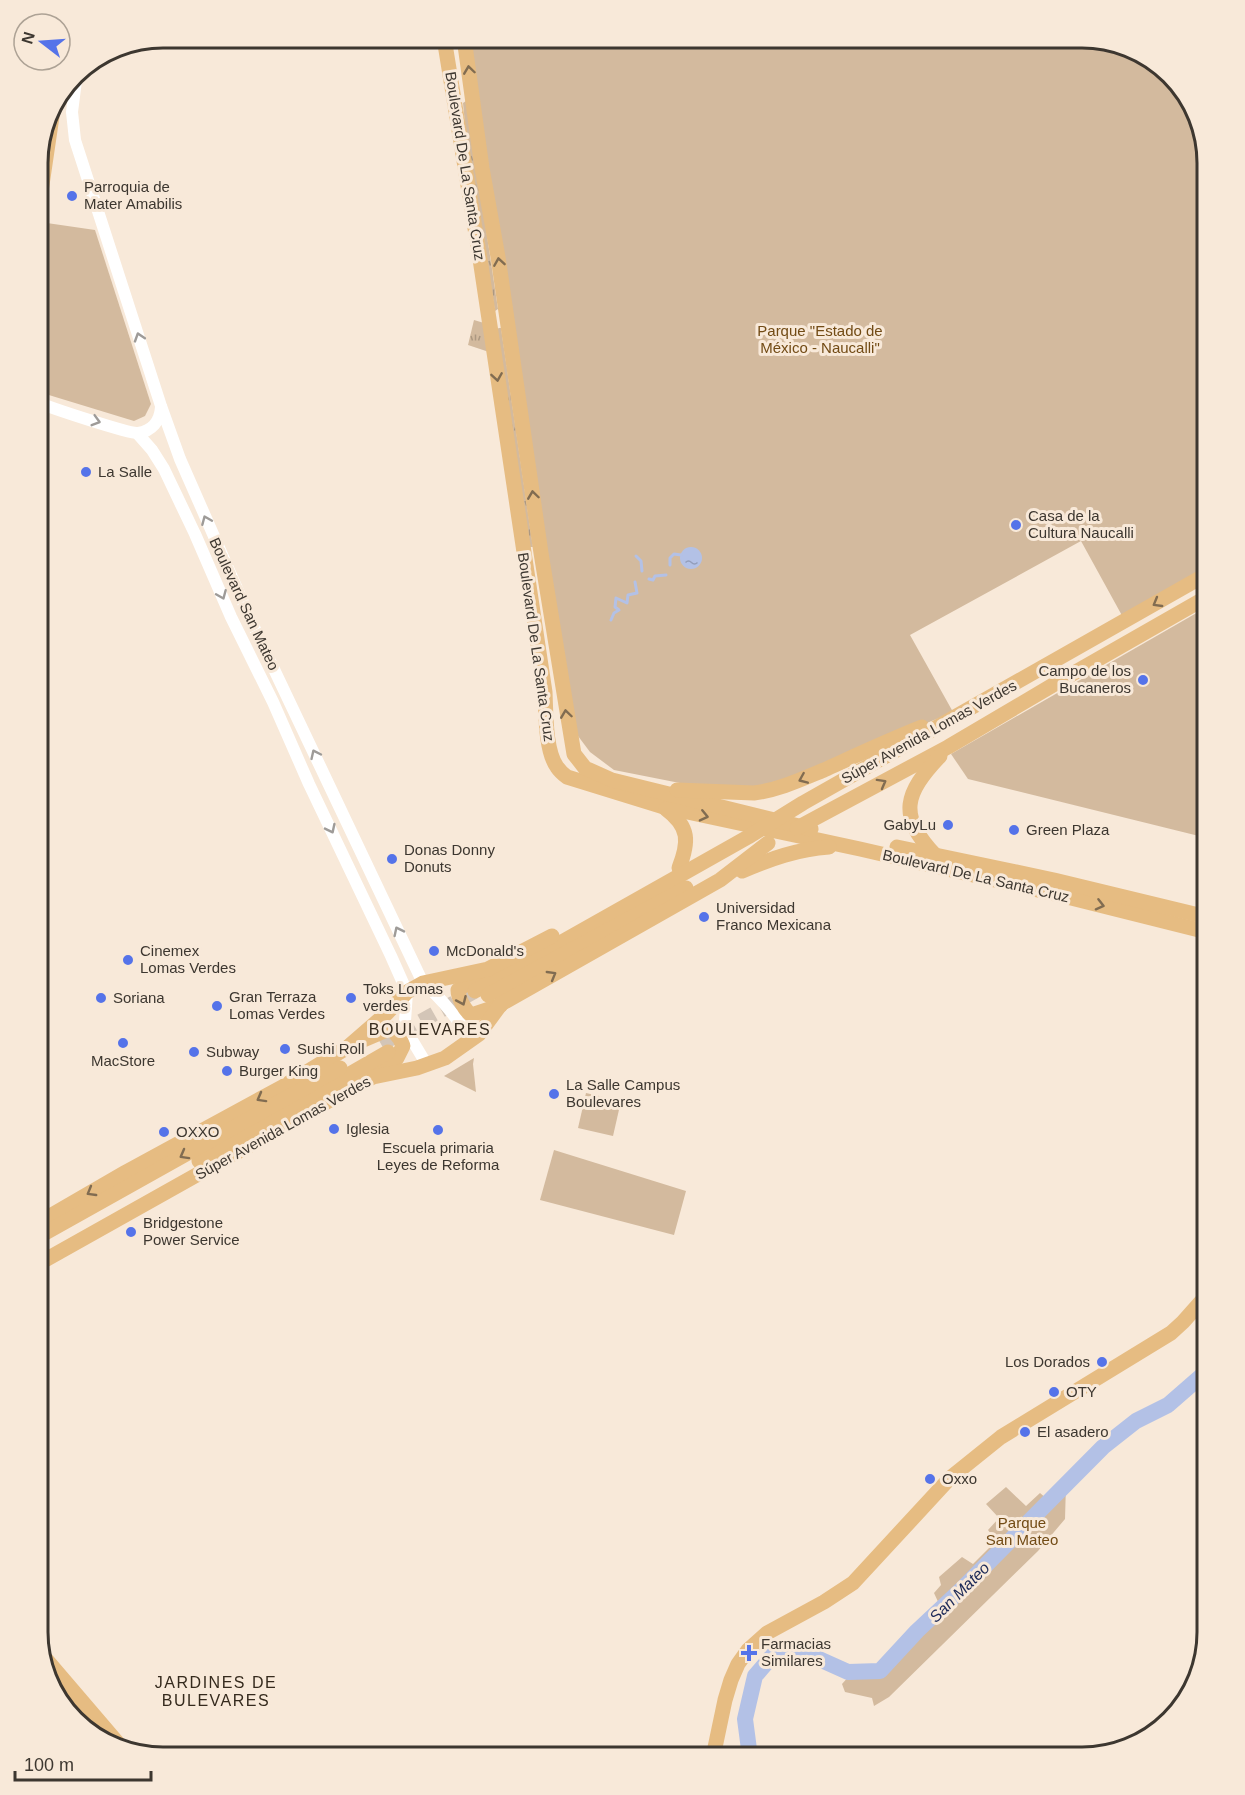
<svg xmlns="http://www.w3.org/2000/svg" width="1245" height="1795" font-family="Helvetica,sans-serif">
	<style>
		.grass { fill: url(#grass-tufts) }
		.green { fill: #d3ba9e }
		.water { fill: url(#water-ripples) }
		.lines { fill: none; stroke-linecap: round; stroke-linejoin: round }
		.stream { stroke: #b3c1e6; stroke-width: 3 }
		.river { stroke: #b3c1e6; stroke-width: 16 }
		.major-tunnel { stroke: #d3c5b7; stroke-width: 15; stroke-dasharray: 15 8; stroke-linecap: butt }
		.minor { stroke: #fff; stroke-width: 12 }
		.major { stroke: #e6bc82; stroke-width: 15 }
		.oneway { stroke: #816c51 }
		.oneway2 { stroke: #9e9b98 }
		.poi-dot { fill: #5573e9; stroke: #f8e9d9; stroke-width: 2 }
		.labels { text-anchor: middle; stroke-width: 6; stroke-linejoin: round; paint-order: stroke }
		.street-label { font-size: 15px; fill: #3d3730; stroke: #f8e9d9 }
		.poi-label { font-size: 15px; fill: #3d3730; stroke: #f8e9d9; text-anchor: start }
		.park-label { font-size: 15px; fill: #724b15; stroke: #f8e9d9 }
		.neighbourhood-label { font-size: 16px; letter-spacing: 1.5px; fill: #352a1d; stroke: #f8e9d9 }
		.water-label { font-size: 16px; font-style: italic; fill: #1c2957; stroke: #f8e9d9 }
		.rim { fill: none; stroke: #3d3730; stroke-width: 3 }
	</style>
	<defs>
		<pattern id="grass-tufts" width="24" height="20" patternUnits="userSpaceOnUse" patternTransform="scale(1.5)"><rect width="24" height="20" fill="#d3ba9e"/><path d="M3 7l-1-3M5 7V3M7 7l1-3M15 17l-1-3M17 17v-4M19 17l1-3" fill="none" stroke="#ac9881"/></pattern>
		<pattern id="water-ripples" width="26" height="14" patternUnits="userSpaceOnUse" patternTransform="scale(1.5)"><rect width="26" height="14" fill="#b3c1e6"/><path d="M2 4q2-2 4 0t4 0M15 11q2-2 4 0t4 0" fill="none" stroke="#939ebb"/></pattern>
	</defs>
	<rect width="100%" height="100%" fill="#f8e9d9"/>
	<!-- grass -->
	<g class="grass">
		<polygon points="466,101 467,102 498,309 495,311 466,135 463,103"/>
		<polygon points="474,320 484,323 489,352 468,345"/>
		<polygon points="499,328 501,328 533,547 530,547 497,329"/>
	</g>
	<!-- green -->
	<g class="green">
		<polygon points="467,38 1090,38 1145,54 1191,101 1207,163 1207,574 1125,621 1081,541 910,635 953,712 778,786 700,787 614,770 590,752 572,728"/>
		<polygon points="40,222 95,230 151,404 145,416 134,421 39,392 38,390 38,242"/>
		<polygon points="1207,607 1207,838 968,779 951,754"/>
		<polygon points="474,1058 473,1064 476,1092 444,1076"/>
		<polygon points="586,1093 621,1101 613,1136 578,1128"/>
		<polygon points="554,1150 686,1191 674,1235 540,1200"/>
		<polygon points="1066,1484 1065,1519 1038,1551 889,1697 874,1706 872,1698 845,1692 842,1684 850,1675 882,1673 914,1631 940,1606 934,1593 941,1585 939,1577 962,1557 973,1564 996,1541 988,1530 999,1518 986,1504 1006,1487 1026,1506 1040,1493 1047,1499"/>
	</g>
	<!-- water -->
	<circle class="water" cx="691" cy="558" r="11"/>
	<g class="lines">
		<!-- stream -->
		<g class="stream">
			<polyline points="636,556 641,561 642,571"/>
			<polyline points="670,565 670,558 674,554 681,555"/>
			<polyline points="649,579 653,580 655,576 666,575"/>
			<polyline points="611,620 614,613 619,610 615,607 616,598 627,603 628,595 637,593 635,582"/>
		</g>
		<!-- river -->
		<polyline class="river" points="750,1757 745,1719 755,1676 773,1655 799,1650 848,1672 880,1671 917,1631 964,1587 1103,1447 1136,1421 1168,1405 1207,1371"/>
		<!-- major-tunnel -->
		<polyline class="major-tunnel" points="381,1044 475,991"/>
		<!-- minor -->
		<g class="minor">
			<path d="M77,73L72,112L75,140L161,406L180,459L253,625L423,983C443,999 457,1019 471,1040"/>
			<path d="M38,402C47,407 130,434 138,433C152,431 160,421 161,407"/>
			<polyline points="137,433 152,450 164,469 195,534 231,617 273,702 309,784 391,956 407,992 405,1021 409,1035 427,1065"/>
		</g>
		<!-- major -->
		<g class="major">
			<path d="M444,38L480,259L545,692C546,713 545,750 557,767C559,770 563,774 567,777L664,807L860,849L1051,893L1207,932"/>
			<polyline points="464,38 482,168 498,257 541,553 574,754 585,768 612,780 811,829"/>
			<polyline points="38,212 54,103"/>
			<path d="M677,790L754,793C779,790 802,779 824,770C857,755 889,740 922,727"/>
			<path d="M666,809C690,827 689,842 679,868"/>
			<polyline points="797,828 948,747 1053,685 1207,597"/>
			<polyline points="897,847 1054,880 1207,917"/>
			<path d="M935,855C897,815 905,793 940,756"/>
			<path d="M742,871C770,859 798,849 829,847"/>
			<path d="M480,974L458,990C458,998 465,1010 470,1014H474L501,1005"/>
			<polyline points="475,991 748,837 803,803 1207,574"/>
			<polyline points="488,995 686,888"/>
			<polyline points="363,1040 389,1029 392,1029 400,1039 403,1046 397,1058 375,1075"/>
			<polyline points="199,1161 388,1052"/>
			<polyline points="38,1223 126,1172 284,1086 348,1047 387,1013 407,992 423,983 488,969 552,936"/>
			<polyline points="38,1237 340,1068"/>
			<polyline points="38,1264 357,1085 373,1077 417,1068 445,1058 479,1034 501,1004 720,880 768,843"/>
			<polyline points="44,1657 121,1747"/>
			<polyline points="713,1757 725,1700 731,1680 738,1664 748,1650 767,1633 824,1602 853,1583 950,1478 1001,1437 1171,1333 1183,1322 1207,1295"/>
		</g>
	</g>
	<!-- one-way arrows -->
	<defs><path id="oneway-chevron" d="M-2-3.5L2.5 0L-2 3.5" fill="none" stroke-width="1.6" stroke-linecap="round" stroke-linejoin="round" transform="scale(1.5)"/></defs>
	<g class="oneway">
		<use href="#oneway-chevron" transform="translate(469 70) rotate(-98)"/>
		<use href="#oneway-chevron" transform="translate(499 262) rotate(-99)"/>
		<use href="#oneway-chevron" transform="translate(497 377) rotate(81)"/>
		<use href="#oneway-chevron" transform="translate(533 495) rotate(-98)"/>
		<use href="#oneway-chevron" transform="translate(1157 603) rotate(150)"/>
		<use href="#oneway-chevron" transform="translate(566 714) rotate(-98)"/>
		<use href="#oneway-chevron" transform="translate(803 779) rotate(157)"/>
		<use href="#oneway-chevron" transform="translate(882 783) rotate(-29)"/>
		<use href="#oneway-chevron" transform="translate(704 816) rotate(13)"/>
		<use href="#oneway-chevron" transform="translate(1100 905) rotate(14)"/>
		<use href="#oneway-chevron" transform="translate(552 975) rotate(-30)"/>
		<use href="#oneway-chevron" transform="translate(462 1001) rotate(66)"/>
		<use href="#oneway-chevron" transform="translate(261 1098) rotate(151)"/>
		<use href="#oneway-chevron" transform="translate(184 1155) rotate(151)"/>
		<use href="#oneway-chevron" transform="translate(91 1192) rotate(150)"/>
	</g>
	<g class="oneway2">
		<use href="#oneway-chevron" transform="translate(139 337) rotate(-108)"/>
		<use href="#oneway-chevron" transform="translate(96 421) rotate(16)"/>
		<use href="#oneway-chevron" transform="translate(206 520) rotate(-113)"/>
		<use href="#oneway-chevron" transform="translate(222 595) rotate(67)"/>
		<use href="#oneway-chevron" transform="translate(315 754) rotate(-115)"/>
		<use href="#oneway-chevron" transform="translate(331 829) rotate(64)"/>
		<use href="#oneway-chevron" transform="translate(398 931) rotate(-116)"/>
	</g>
	<!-- markers -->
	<g class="poi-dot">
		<circle cx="72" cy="196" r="6"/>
		<circle cx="86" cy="472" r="6"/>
		<circle cx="1016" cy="525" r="6"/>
		<circle cx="1143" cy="680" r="6"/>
		<circle cx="948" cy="825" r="6"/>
		<circle cx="1014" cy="830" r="6"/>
		<circle cx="392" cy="859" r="6"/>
		<circle cx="704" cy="917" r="6"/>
		<circle cx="434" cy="951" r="6"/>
		<circle cx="128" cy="960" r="6"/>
		<circle cx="101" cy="998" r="6"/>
		<circle cx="351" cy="998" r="6"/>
		<circle cx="217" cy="1006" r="6"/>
		<circle cx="123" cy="1043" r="6"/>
		<circle cx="285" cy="1049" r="6"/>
		<circle cx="194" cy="1052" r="6"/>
		<circle cx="227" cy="1071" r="6"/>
		<circle cx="554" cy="1094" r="6"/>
		<circle cx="334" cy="1129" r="6"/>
		<circle cx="438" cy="1130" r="6"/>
		<circle cx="164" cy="1132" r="6"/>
		<circle cx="131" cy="1232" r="6"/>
		<circle cx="1102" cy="1362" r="6"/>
		<circle cx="1054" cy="1392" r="6"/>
		<circle cx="1025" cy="1432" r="6"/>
		<circle cx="930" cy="1479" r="6"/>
		<path d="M746 1644h6v6h6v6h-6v6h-6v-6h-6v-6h6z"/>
	</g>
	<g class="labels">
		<!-- street labels -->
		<g class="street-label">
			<text transform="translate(465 166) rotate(81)" y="5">Boulevard De La Santa Cruz</text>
			<text transform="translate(244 604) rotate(65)" y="5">Boulevard San Mateo</text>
			<text transform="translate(536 647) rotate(82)" y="5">Boulevard De La Santa Cruz</text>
			<text transform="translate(929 732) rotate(-29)" y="5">Súper Avenida Lomas Verdes</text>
			<text transform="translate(976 876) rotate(13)" y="5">Boulevard De La Santa Cruz</text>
			<text transform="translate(283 1128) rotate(-29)" y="5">Súper Avenida Lomas Verdes</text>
		</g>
		<!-- poi labels -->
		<g class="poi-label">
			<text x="84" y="192">Parroquia de<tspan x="84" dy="17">Mater Amabilis</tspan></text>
			<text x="98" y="477">La Salle</text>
			<text x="1028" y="521">Casa de la<tspan x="1028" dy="17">Cultura Naucalli</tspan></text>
			<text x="1131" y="676" text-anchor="end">Campo de los<tspan x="1131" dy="17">Bucaneros</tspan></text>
			<text x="936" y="830" text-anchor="end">GabyLu</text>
			<text x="1026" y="835">Green Plaza</text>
			<text x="404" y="855">Donas Donny<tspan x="404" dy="17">Donuts</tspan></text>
			<text x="716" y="913">Universidad<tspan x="716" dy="17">Franco Mexicana</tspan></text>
			<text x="140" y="956">Cinemex<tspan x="140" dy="17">Lomas Verdes</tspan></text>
			<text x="446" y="956">McDonald's</text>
			<text x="363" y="994">Toks Lomas<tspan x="363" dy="17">verdes</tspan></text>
			<text x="229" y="1002">Gran Terraza<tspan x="229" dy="17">Lomas Verdes</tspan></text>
			<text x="113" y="1003">Soriana</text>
			<text x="297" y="1054">Sushi Roll</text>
			<text x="206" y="1057">Subway</text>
			<text x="123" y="1066" text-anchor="middle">MacStore</text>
			<text x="239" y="1076">Burger King</text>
			<text x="566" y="1090">La Salle Campus<tspan x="566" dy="17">Boulevares</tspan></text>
			<text x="346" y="1134">Iglesia</text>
			<text x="176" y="1137">OXXO</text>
			<text x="438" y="1153" text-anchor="middle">Escuela primaria<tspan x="438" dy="17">Leyes de Reforma</tspan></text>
			<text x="143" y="1228">Bridgestone<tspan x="143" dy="17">Power Service</tspan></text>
			<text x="1090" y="1367" text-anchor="end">Los Dorados</text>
			<text x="1066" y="1397">OTY</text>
			<text x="1037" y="1437">El asadero</text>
			<text x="942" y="1484">Oxxo</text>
			<text x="761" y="1649">Farmacias<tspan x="761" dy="17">Similares</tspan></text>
		</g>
		<!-- park labels -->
		<g class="park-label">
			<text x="820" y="336">Parque "Estado de<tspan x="820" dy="17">México - Naucalli"</tspan></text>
			<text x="1022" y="1528">Parque<tspan x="1022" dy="17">San Mateo</tspan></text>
		</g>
		<!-- neighbourhood labels -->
		<g class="neighbourhood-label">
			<text x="430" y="1035">BOULEVARES</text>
			<text x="216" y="1688">JARDINES DE<tspan x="216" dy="18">BULEVARES</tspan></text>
		</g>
		<!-- water labels -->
		<g class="water-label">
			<text transform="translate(959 1592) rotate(-45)" y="6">San Mateo</text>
		</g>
	</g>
	<!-- crop -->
	<path d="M0 0H1245V1795H0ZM163 48H1082A115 115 0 0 1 1197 163V1632A115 115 0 0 1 1082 1747H163A115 115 0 0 1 48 1632V163A115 115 0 0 1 163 48Z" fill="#f8e9d9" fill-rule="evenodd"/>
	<path class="rim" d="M163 48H1082A115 115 0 0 1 1197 163V1632A115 115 0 0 1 1082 1747H163A115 115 0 0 1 48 1632V163A115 115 0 0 1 163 48Z"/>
	<!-- north arrow -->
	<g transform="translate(42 42) rotate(287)"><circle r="28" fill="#f8e9d9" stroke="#ada295" stroke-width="1.5"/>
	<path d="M0-4.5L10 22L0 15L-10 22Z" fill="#5573e9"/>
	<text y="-9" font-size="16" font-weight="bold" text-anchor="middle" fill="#3d3730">N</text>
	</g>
	<!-- scale -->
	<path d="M15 1771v9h136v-9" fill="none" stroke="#3d3730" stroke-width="3"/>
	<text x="24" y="1771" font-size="18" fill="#3d3730" stroke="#f8e9d9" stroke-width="4.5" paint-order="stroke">100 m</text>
</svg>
